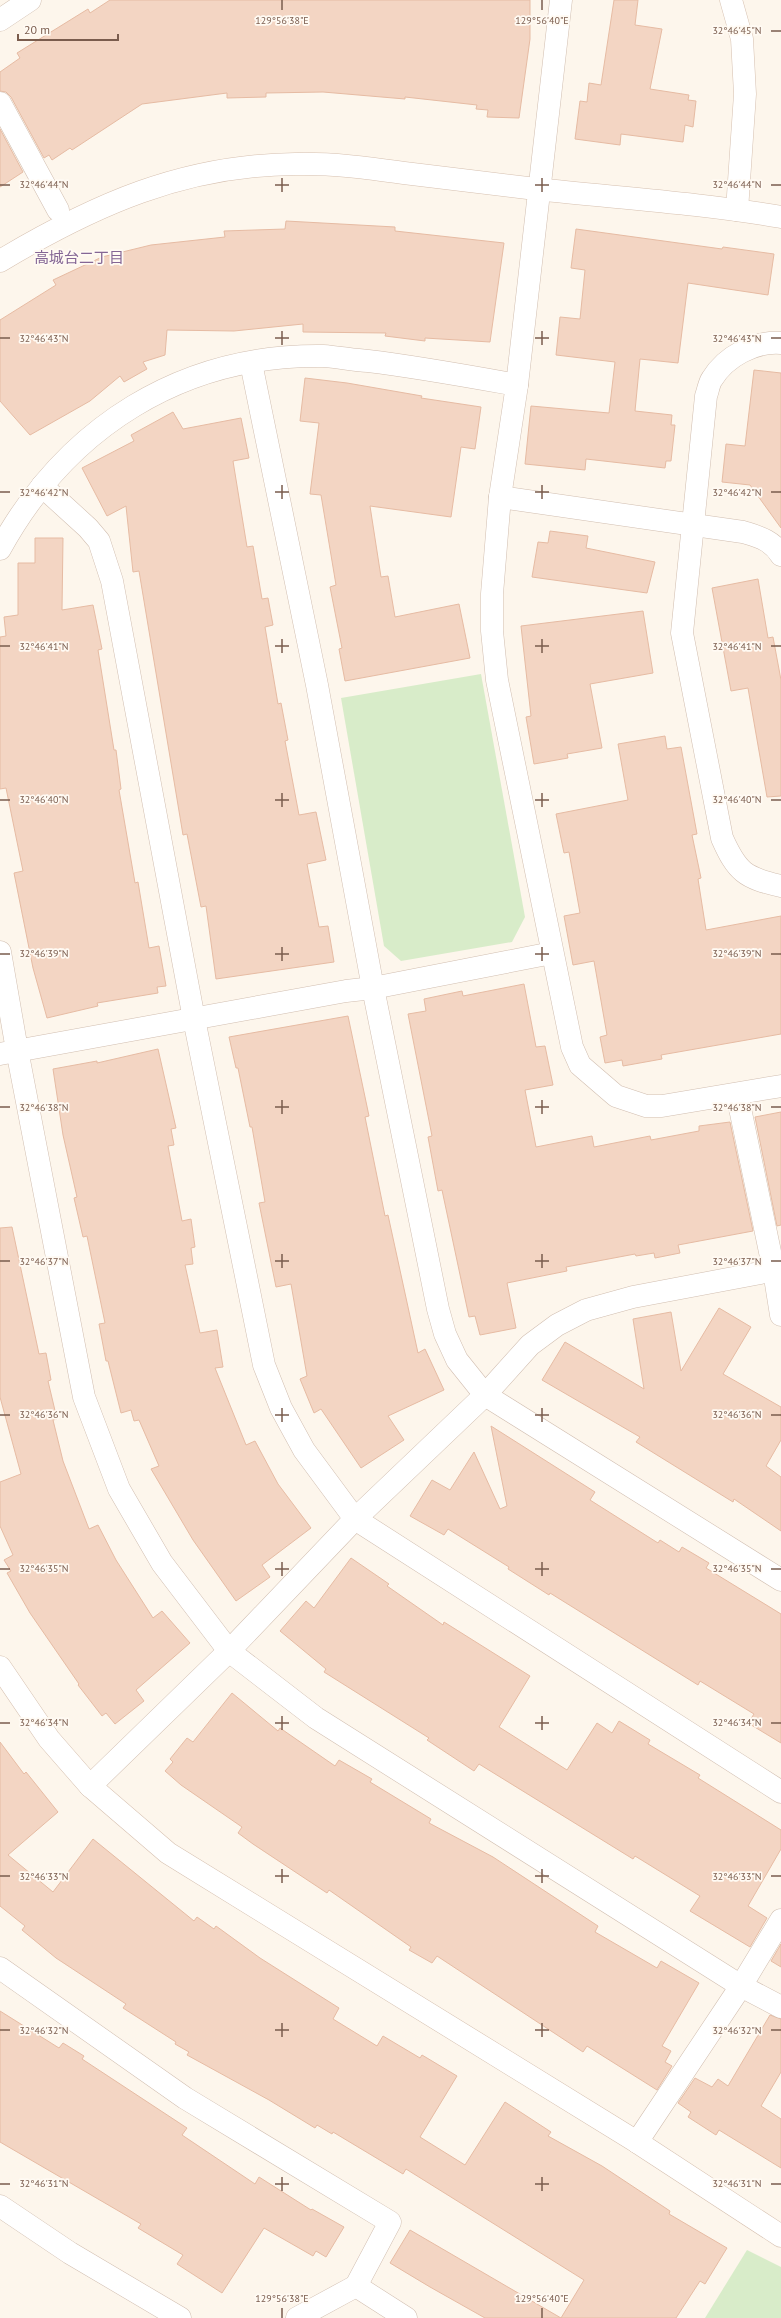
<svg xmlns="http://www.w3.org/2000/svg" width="781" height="2318" font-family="'PT Sans','Noto Sans JP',sans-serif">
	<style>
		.green { fill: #d8ecc9 }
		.building { fill: #f3d5c3; stroke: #e6bba3 }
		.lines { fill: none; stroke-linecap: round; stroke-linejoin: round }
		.street-casing { stroke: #d1beb0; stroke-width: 23 }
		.secondary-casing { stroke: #d6c0b0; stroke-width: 23 }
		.street { stroke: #fff; stroke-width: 22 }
		.secondary { stroke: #fff; stroke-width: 22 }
		.ticks { fill: none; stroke: #7a5c4d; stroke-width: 1.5 }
		.labels { text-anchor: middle; stroke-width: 3.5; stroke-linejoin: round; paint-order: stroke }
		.neighbourhood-label { font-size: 15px; fill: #846695; stroke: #fffaf3 }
		.ticks-label { font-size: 10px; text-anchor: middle; fill: #7a5c4d; stroke: #fffaf3; stroke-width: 3.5; stroke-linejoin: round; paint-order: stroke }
	</style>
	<rect width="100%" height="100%" fill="#fdf6ec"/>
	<!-- green -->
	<g class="green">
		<polygon points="481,674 525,917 512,942 401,961 384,946 341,698"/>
		<polygon points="747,2250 781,2267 781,2318 705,2318"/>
	</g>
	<!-- building -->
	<g class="building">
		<polygon points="110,0 530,0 530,39 519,118 487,117 488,110 476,109 477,105 405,97 405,99 323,92 266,93 266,97 227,98 227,93 142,104 72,150 70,148 52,160 49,155 44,158 11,97 6,92 0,91 0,72 20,58 17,53 88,9 90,13"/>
		<polygon points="614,0 638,0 635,25 662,29 650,89 689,95 688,100 696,101 693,127 685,125 683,142 621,134 620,145 575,139 580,101 587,102 589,83 601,85"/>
		<polygon points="0,129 23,172 0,187"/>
		<polygon points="286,221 395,227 395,231 504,243 490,342 425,338 425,341 385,336 386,333 303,332 303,324 234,331 167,330 165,355 143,362 147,369 124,382 120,376 90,401 30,435 0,401 0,320 56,285 53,280 102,257 151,245 225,237 224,231 285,229"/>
		<polygon points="576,229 722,249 723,247 774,254 768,295 688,283 678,363 640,359 635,411 672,415 671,425 675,425 671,461 666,461 665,468 586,459 585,470 525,464 531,406 609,413 615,362 556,355 560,317 580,319 585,270 571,268"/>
		<polygon points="754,370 781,373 781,528 750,485 722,482 726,444 745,446"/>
		<polygon points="305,378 347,383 422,396 421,398 481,407 475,449 461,447 451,517 370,506 381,577 388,576 395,617 459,604 470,658 345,681 339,649 342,648 330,587 336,585 321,495 310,494 319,423 300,421"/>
		<polygon points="173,412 183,429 241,418 249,458 233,461 247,547 253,546 262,599 268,598 273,625 265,627 278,704 281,703 288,740 285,741 299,815 316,812 326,860 307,864 319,927 328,926 334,962 216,979 206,906 201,907 187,834 183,835 139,571 133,572 126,506 107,516 82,468 134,441 131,435"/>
		<polygon points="550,531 588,536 586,548 655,562 647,593 532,577 538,542 548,543"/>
		<polygon points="35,538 63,538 62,610 93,605 102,649 98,650 114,750 116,750 121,789 119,790 135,883 138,882 149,948 159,946 166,986 157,987 158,993 97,1003 98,1006 47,1018 33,968 14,873 23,871 6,788 0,789 0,637 6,636 4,617 18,615 18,563 35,563"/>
		<polygon points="758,579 768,638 773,637 781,680 781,796 767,797 748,688 731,691 712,588"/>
		<polygon points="643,611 653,673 590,684 602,748 567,754 568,758 534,764 526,717 531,716 521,626"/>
		<polygon points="665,736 667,749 681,747 697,834 692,835 701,878 698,879 706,930 781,916 781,1034 661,1055 662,1059 623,1066 622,1060 605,1063 600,1037 607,1035 594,961 573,965 564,916 580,913 569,852 564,853 556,814 628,800 618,744"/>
		<polygon points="524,984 536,1047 545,1046 553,1085 525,1090 536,1147 592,1136 594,1147 650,1136 651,1140 699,1131 699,1126 730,1122 753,1231 678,1245 680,1253 655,1258 654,1253 636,1256 635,1254 566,1267 567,1271 507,1283 516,1328 480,1335 475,1316 469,1317 442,1190 438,1191 428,1137 432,1136 408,1014 426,1011 424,999 462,991 463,996"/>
		<polygon points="348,1016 369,1116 365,1117 385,1216 388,1215 418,1353 425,1349 444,1390 388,1416 404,1440 361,1468 321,1409 314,1413 300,1379 307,1376 291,1284 276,1287 259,1203 265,1202 252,1127 250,1127 238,1068 236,1068 229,1037"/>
		<polygon points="158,1049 176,1128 171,1129 174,1145 168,1146 182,1221 191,1219 195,1247 191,1248 193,1264 185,1265 200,1333 217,1330 223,1367 215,1368 246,1445 255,1441 278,1484 311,1528 262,1565 270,1577 236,1601 193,1540 151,1469 159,1466 139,1420 134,1421 131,1410 121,1413 108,1361 106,1361 99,1324 105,1323 87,1236 83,1237 74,1198 77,1197 63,1135 53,1069 97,1061 97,1063"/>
		<polygon points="781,1112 781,1225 777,1226 755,1117"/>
		<polygon points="12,1227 39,1354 46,1353 51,1380 48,1381 57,1419 53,1420 63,1461 89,1529 98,1525 116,1560 153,1618 162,1611 190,1643 136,1690 144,1701 115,1724 106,1713 102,1716 78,1685 79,1684 30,1613 7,1573 11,1571 4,1560 13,1555 0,1526 0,1482 21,1474 0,1397 0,1228"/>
		<polygon points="719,1308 751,1327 723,1374 781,1407 781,1440 766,1466 781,1477 781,1531 734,1499 733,1502 636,1442 640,1437 542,1380 565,1342 644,1389 633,1319 671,1312 681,1371"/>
		<polygon points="491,1426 595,1492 590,1500 658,1543 660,1540 679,1552 682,1547 709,1563 706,1568 781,1614 781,1743 748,1723 754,1714 700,1681 698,1685 550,1593 549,1595 508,1569 509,1567 448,1529 444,1535 410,1516 432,1480 450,1490 474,1452 500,1509 507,1506"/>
		<polygon points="351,1558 389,1584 387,1586 443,1625 444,1622 530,1676 499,1727 567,1770 597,1723 612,1733 619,1721 650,1740 648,1744 700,1775 698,1778 781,1830 781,1849 748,1906 767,1918 750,1947 690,1911 700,1896 635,1856 633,1859 479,1764 474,1771 427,1740 429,1738 324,1672 326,1669 280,1631 306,1601 314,1608"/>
		<polygon points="232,1693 278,1731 280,1728 335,1766 339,1760 372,1779 370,1782 431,1819 429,1823 493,1857 598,1926 595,1932 657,1968 661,1961 699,1983 662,2046 671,2051 665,2062 672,2066 657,2090 587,2046 583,2052 437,1956 432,1963 409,1950 411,1947 329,1890 327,1893 253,1844 238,1833 242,1827 181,1785 165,1771 173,1762 170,1759 187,1738 193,1742"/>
		<polygon points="0,1742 24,1774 26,1772 58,1812 8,1855 53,1892 93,1839 194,1921 197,1917 214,1929 216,1926 260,1958 339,2008 333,2019 377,2046 383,2036 420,2058 422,2055 457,2076 420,2137 465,2165 505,2102 551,2132 548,2136 602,2166 670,2211 669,2214 727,2248 705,2284 700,2281 676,2318 561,2318 584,2280 406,2169 403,2174 333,2132 332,2134 317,2125 315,2128 269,2100 187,2055 189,2052 175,2044 176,2042 123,2008 126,2004 56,1958 22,1930 25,1926 0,1906"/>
		<polygon points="781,1944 781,1967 771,1961"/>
		<polygon points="0,2011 59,2048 63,2043 84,2056 82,2059 187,2128 182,2135 255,2184 259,2177 311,2210 312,2209 344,2227 326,2257 316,2251 313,2256 264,2228 222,2293 177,2264 183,2255 138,2228 141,2224 0,2142"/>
		<polygon points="770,2015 781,2019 781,2072 761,2106 781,2119 781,2168 719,2130 716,2135 688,2117 691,2112 678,2103 695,2078 712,2087 718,2079 728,2086"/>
		<polygon points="410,2230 561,2318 485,2318 430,2287 390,2263"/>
	</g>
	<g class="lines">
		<!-- street casing -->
		<g class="street-casing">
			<g id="street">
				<polyline points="561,0 517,385 500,497 492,594 492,631 497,680 572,1047 580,1065 616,1096 646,1106 662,1106 781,1086"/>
				<polyline points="0,20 30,0"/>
				<polyline points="0,103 58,210"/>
				<path d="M781,343C755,341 726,356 712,379C709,383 708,391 706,396L682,633L722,838C737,872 745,878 781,886"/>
				<polyline points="251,363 317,685 373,988 438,1309 445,1334 457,1360 485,1395 781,1580"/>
				<polyline points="42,486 88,528 99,541 112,581 194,1019 264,1365 281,1408 304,1450 355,1519 781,1792"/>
				<path d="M500,497L743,532C759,537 772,540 781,555"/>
				<path d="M0,549C67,427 182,354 323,356C338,357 353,360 368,361C418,367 467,376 517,385"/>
				<polyline points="0,952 17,1050 84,1397 119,1489 162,1563 229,1651 316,1718 741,1986 781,2007"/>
				<polyline points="0,1054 346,991 373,988 552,953"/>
				<polyline points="737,1094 774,1271 781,1315"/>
				<polyline points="90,1786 229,1651 355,1519 485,1395 530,1345 557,1325 586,1310 633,1297 781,1269"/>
				<polyline points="0,1968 185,2098 390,2222 356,2286 297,2318"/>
				<polyline points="637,2142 741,1986 781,1920"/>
				<polyline points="0,2206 70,2253 180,2318"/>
				<polyline points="356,2286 406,2318"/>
			</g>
		</g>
		<!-- secondary casing -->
		<g class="secondary-casing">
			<g id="secondary">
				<polyline points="731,0 742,39 745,94 737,210"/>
				<path d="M0,261C94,205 183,165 295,164C332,163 368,168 404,173C448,178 492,184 536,189C618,198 700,203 781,217"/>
				<polyline points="0,1667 49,1739 90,1786 168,1853 637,2142 781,2236"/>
			</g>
		</g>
		<!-- street -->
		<use href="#street" class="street"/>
		<!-- secondary -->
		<use href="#secondary" class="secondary"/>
	</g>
	<!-- ticks -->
	<path class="ticks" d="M282,0V10M542,0V10M771,31H781M282,178V192M542,178V192M0,185H10M275,185H289M535,185H549M771,185H781M282,331V345M542,331V345M0,338H10M275,338H289M535,338H549M771,338H781M282,485V499M542,485V499M0,492H10M275,492H289M535,492H549M771,492H781M282,639V653M542,639V653M0,646H10M275,646H289M535,646H549M771,646H781M282,793V807M542,793V807M0,800H10M275,800H289M535,800H549M771,800H781M282,947V961M542,947V961M0,954H10M275,954H289M535,954H549M771,954H781M282,1100V1114M542,1100V1114M0,1107H10M275,1107H289M535,1107H549M771,1107H781M282,1254V1268M542,1254V1268M0,1261H10M275,1261H289M535,1261H549M771,1261H781M282,1408V1422M542,1408V1422M0,1415H10M275,1415H289M535,1415H549M771,1415H781M282,1562V1576M542,1562V1576M0,1569H10M275,1569H289M535,1569H549M771,1569H781M282,1716V1730M542,1716V1730M0,1723H10M275,1723H289M535,1723H549M771,1723H781M282,1869V1883M542,1869V1883M0,1876H10M275,1876H289M535,1876H549M771,1876H781M282,2023V2037M542,2023V2037M0,2030H10M275,2030H289M535,2030H549M771,2030H781M282,2177V2191M542,2177V2191M0,2184H10M275,2184H289M535,2184H549M771,2184H781M282,2308V2318M542,2308V2318"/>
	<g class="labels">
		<!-- neighbourhood labels -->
		<g class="neighbourhood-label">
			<text x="79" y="263">高城台二丁目</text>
		</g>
	</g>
	<g class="ticks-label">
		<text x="282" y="24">129°56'38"E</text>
		<text x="542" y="24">129°56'40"E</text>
		<text x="737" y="34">32°46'45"N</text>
		<text x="44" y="188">32°46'44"N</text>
		<text x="737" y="188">32°46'44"N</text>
		<text x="44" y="342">32°46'43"N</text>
		<text x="737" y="342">32°46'43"N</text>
		<text x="44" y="496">32°46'42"N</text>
		<text x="737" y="496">32°46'42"N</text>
		<text x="44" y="650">32°46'41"N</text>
		<text x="737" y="650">32°46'41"N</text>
		<text x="44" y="803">32°46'40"N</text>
		<text x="737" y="803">32°46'40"N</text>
		<text x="44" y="957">32°46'39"N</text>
		<text x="737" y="957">32°46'39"N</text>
		<text x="44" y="1111">32°46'38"N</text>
		<text x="737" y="1111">32°46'38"N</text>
		<text x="44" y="1265">32°46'37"N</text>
		<text x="737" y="1265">32°46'37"N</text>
		<text x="44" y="1418">32°46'36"N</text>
		<text x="737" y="1418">32°46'36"N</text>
		<text x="44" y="1572">32°46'35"N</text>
		<text x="737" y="1572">32°46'35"N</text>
		<text x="44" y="1726">32°46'34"N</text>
		<text x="737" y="1726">32°46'34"N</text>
		<text x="44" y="1880">32°46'33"N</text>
		<text x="737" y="1880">32°46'33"N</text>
		<text x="44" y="2034">32°46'32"N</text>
		<text x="737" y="2034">32°46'32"N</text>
		<text x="44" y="2187">32°46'31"N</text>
		<text x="737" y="2187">32°46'31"N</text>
		<text x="282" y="2302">129°56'38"E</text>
		<text x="542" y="2302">129°56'40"E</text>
	</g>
	<!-- scale -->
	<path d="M18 34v6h100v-6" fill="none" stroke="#7a5c4d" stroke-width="2"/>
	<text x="24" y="34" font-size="12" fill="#7a5c4d" stroke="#fffaf3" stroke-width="3" paint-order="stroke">20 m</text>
</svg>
